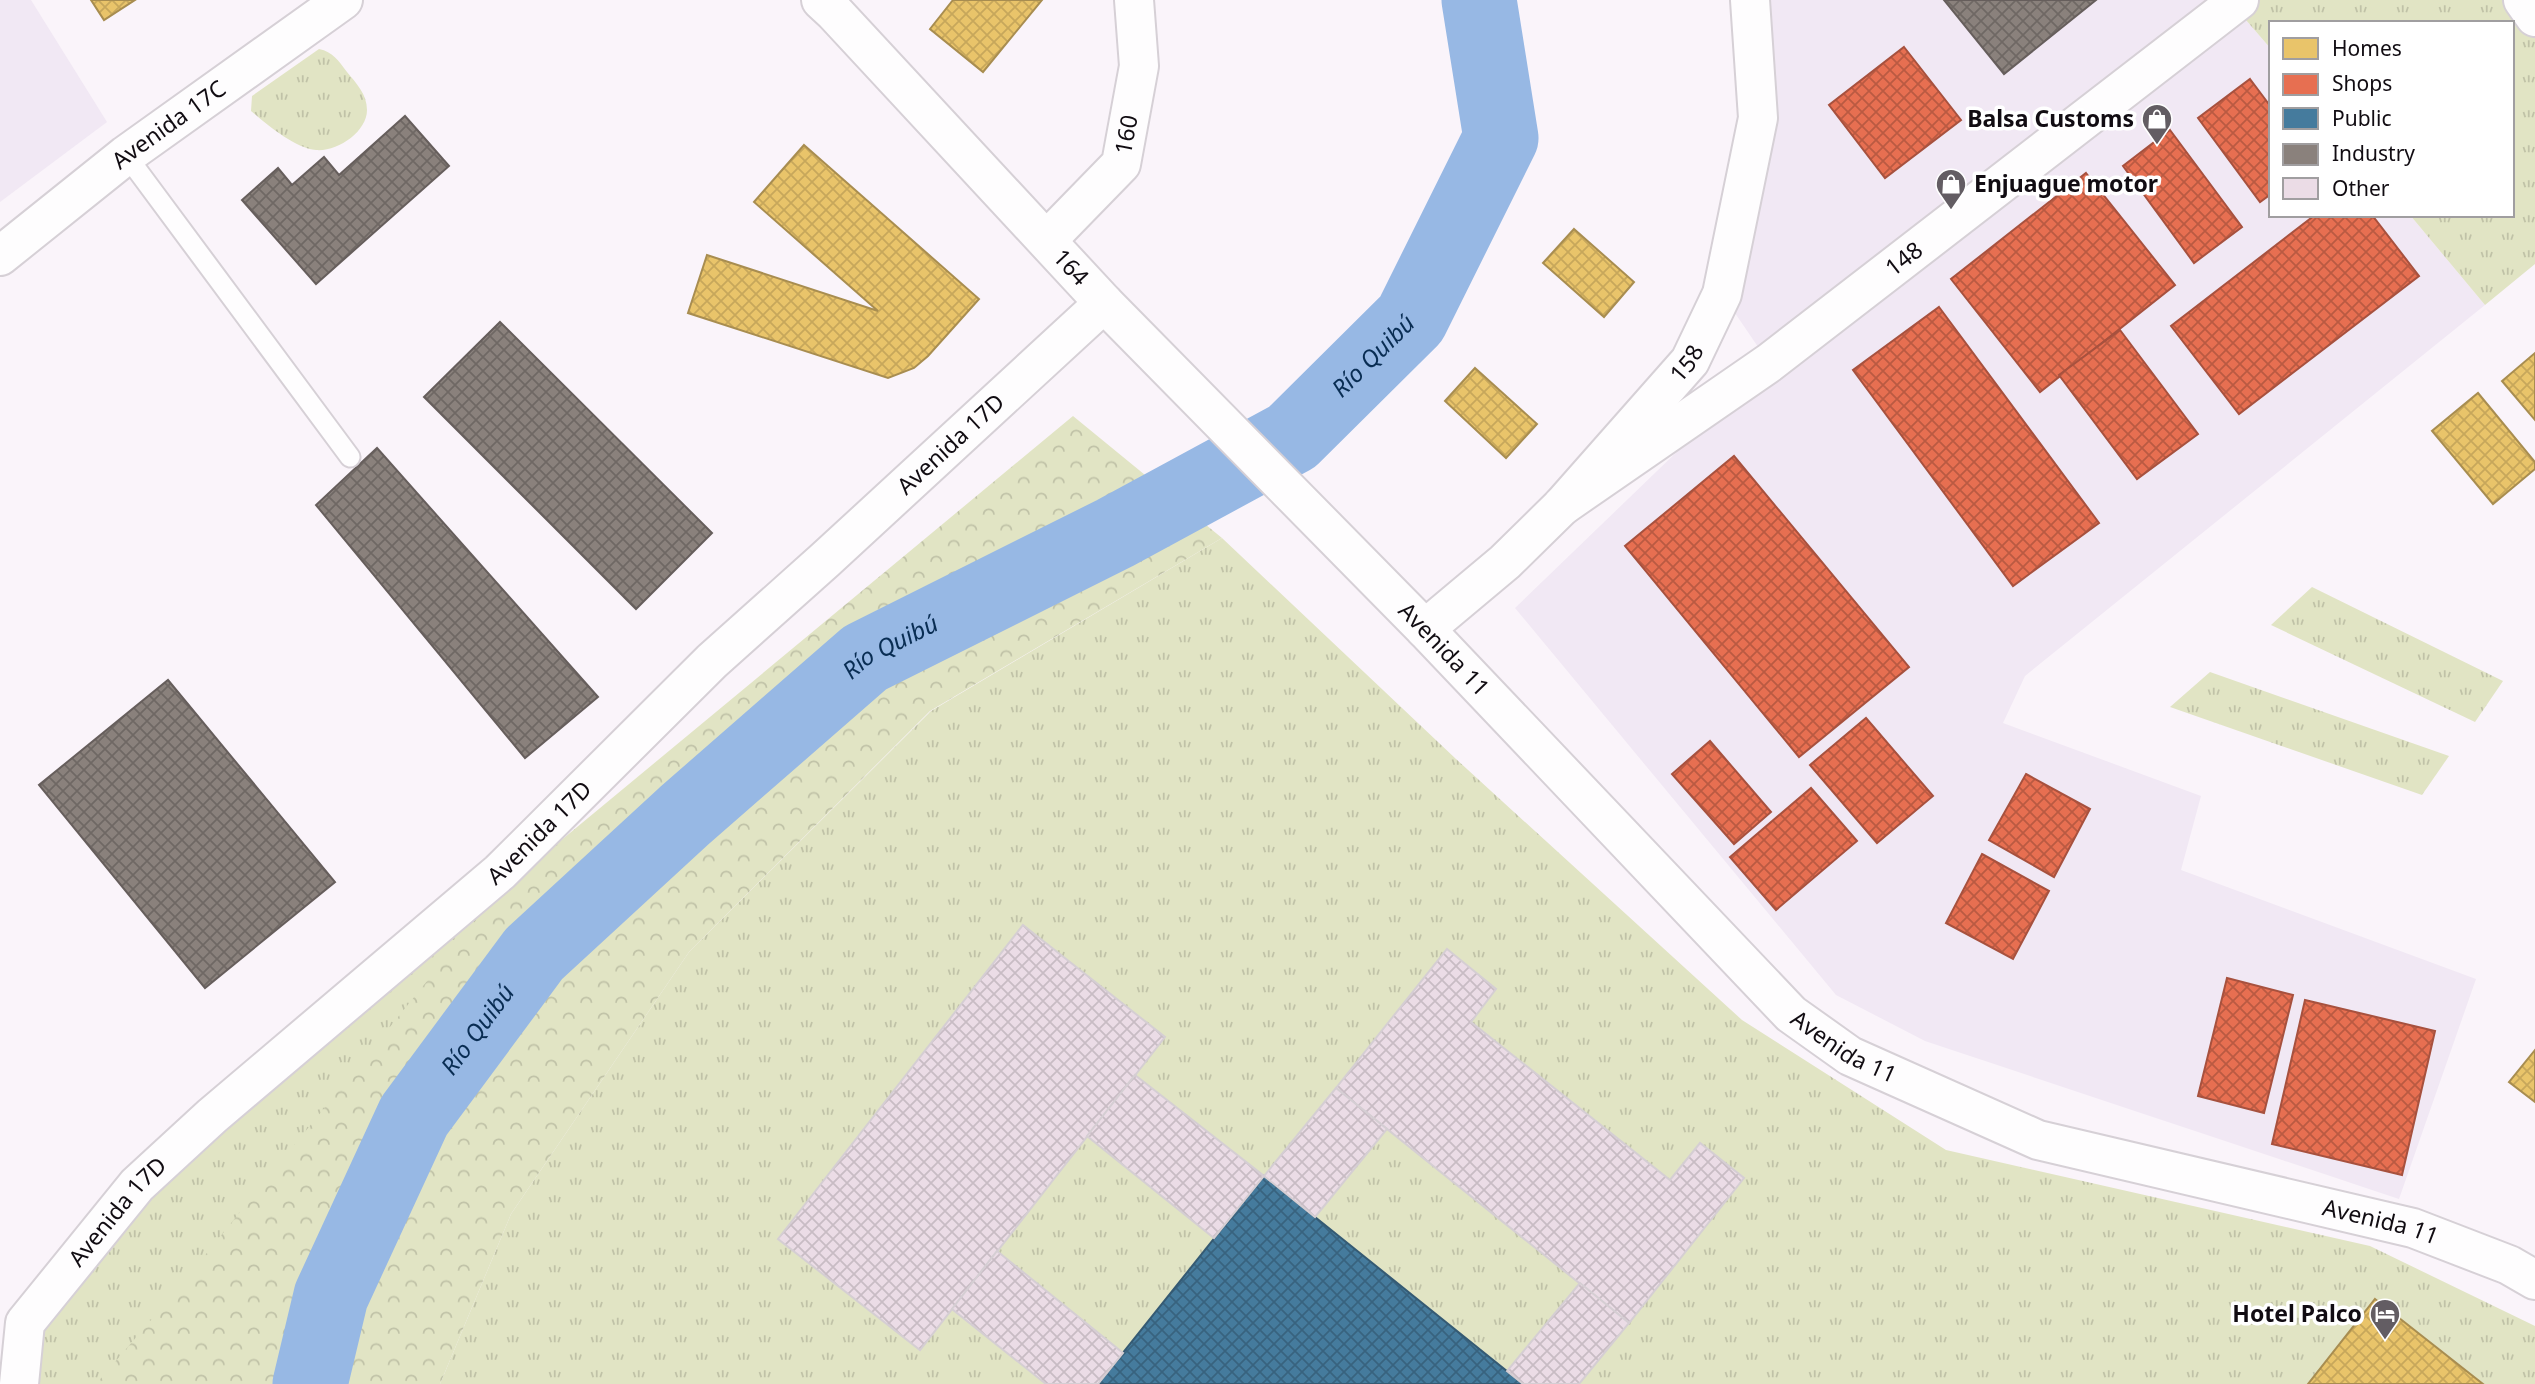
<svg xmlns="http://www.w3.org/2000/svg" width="2535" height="1384" font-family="'Noto Sans',sans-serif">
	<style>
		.commercial { fill: #f1e8f4 }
		.grass { fill: url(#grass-tufts) }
		.forest { fill: url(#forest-crowns) }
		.homes { fill: url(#homes-cross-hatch); stroke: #a88d50; stroke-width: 2 }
		.shops { fill: url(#shops-cross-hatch); stroke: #a7513e; stroke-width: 2 }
		.public { fill: url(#public-cross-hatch); stroke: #355a73; stroke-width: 2 }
		.industry { fill: url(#industry-cross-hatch); stroke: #665e5c; stroke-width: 2 }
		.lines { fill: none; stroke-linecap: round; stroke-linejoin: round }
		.river { stroke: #97b8e4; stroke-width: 75 }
		.building { fill: url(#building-cross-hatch); stroke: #d5ced3; stroke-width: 2 }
		.service-casing { stroke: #d6d0d6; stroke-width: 23 }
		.minor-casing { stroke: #d6d0d6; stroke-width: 42 }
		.tertiary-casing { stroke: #d6d0d6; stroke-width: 42 }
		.service { stroke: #fefdfe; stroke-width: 19 }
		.minor { stroke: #fefdfe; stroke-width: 38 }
		.tertiary { stroke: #fefdfe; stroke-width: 38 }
		.labels { text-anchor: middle; stroke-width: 7; stroke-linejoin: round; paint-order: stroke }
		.poi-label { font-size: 23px; font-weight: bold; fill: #110c12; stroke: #fff; text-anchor: end }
		.street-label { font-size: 23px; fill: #110c12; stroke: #fff }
		.water-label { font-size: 24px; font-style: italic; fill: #092d53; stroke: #fff }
	</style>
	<defs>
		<pattern id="grass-tufts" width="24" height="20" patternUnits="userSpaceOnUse" patternTransform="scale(1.75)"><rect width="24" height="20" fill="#e1e4c4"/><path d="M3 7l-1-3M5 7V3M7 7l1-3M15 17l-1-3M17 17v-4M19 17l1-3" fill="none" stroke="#c0c2a7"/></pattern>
		<pattern id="forest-crowns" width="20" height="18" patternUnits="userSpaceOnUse" patternTransform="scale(1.75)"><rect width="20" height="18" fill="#e1e4c4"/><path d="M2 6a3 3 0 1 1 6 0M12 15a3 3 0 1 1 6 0" fill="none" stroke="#c0c2a7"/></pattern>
		<pattern id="homes-cross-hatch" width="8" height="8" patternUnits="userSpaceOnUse" patternTransform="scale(1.75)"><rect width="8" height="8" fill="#e9c46a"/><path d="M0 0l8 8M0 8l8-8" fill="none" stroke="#c7a75b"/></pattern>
		<pattern id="shops-cross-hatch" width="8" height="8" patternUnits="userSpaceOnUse" patternTransform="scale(1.75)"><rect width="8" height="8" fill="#e76f51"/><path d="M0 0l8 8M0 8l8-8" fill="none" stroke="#ba5a42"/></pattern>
		<pattern id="public-cross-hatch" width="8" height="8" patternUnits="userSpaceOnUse" patternTransform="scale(1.75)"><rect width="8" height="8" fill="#457b9d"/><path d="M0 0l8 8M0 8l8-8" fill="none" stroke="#38637f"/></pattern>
		<pattern id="industry-cross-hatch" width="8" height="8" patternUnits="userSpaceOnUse" patternTransform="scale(1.75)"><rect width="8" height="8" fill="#8a817c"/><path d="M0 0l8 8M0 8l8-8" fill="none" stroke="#6f6864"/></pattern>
		<pattern id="building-cross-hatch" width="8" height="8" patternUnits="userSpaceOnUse" patternTransform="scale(1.75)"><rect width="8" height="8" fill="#ebdce6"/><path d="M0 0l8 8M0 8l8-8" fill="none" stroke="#c8bcc4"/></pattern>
	</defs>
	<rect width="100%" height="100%" fill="#faf4fa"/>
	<!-- commercial -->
	<g class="commercial">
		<polygon points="0,0 31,0 107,122 0,202"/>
		<polygon points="1750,0 2239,0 2233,5 2271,49 2271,215 2410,215 2485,305 2025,676 2003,723 2201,796 2181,870 2476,979 2399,1199 1925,1041 1836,995 1515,608 1769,363 1722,294"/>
	</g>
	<!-- grass -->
	<g class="grass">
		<polygon points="2239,0 2523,0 2535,17 2535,264 2485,305 2410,215 2512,215 2512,23 2271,23 2271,49 2233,5"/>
		<path d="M319,49C333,52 338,60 347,72C356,83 367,94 367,110C367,132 337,152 316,150C296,149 266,124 251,111L252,96Z"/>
		<polygon points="1222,538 1456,759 1742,1020 1946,1150 2370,1246 2535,1326 2535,1384 440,1384 511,1214 689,952 931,711"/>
		<polygon points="2312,587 2503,681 2475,722 2271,625"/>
		<polygon points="2210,672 2449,756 2422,795 2170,707"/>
		<polygon points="500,872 291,1384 19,1384 25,1323 137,1185"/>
	</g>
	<!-- forest -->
	<polygon class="forest" points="1073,416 1222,538 930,711 689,952 511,1214 440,1384 96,1384 181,1285 500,891"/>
	<!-- homes -->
	<g class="homes">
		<polygon points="91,0 135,0 104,20"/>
		<polygon points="953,0 1042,0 983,72 930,29"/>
		<polygon points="804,145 979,299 928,356 914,368 888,378 688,313 707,255 878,311 754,202"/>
		<polygon points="1574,229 1634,282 1604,317 1543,263"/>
		<polygon points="2535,353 2535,420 2502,381"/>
		<polygon points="1475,368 1537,424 1506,458 1445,401"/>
		<polygon points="2478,393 2535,462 2535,469 2493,504 2432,431"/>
		<polygon points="2535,1050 2535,1102 2509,1082"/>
		<polygon points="2375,1299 2483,1384 2308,1384"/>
	</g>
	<!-- shops -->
	<g class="shops">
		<polygon points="1904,47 1961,120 1885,178 1829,105"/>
		<polygon points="2250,79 2271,107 2271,194 2260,202 2198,118"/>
		<polygon points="2170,130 2242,227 2194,263 2123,166"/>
		<polygon points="2086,173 2175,285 2040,392 1951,279"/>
		<polygon points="2315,215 2372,215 2419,276 2239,414 2171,326"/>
		<polygon points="1939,307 2099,523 2013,586 1853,370"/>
		<polygon points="2120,330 2198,434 2137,479 2059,375"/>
		<polygon points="1734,456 1909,667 1799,757 1625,546"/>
		<polygon points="1866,718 1933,796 1877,843 1810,765"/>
		<polygon points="1710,741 1771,812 1734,844 1672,774"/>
		<polygon points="2026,774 2090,809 2054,877 1989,840"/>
		<polygon points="1811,788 1857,841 1776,910 1730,857"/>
		<polygon points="1982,854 2049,891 2013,959 1946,923"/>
		<polygon points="2227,978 2293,995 2264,1113 2198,1096"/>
		<polygon points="2305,1000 2435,1031 2402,1175 2272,1144"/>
	</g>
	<!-- public -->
	<polygon class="public" points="1264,1176 1315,1217 1523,1384 1098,1384"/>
	<!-- industry -->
	<g class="industry">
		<polygon points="1944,0 2096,0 2004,74"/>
		<polygon points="405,116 449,166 316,284 242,200 278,168 292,185 324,157 339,175"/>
		<polygon points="500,322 712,533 636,609 424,397"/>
		<polygon points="377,448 598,697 525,758 316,505"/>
		<polygon points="168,680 335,882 205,988 39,785"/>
	</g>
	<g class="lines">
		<!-- river -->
		<path class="river" id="s1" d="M310,1384L331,1296L414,1116L534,954L685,815L865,658L1115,533L1292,437L1411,319L1501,138L1479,0"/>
	</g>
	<!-- building -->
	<g class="building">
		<polygon points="1023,925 1165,1037 920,1350 778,1239"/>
		<polygon points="1447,949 1496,989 1471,1022 1670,1180 1700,1143 1744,1178 1629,1323 1336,1088"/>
		<polygon points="1135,1075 1264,1176 1214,1238 1087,1136"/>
		<polygon points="1336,1088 1387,1129 1315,1217 1264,1176"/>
		<polygon points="997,1251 1123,1353 1098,1384 1046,1384 952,1309"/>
		<polygon points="1580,1283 1629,1323 1579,1384 1523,1384 1507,1371"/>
	</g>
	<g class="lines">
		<!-- service casing -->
		<g class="service-casing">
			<polyline id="service" points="126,155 350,457"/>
		</g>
		<!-- minor casing -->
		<g class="minor-casing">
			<g id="minor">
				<polyline points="2523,0 2535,17"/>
				<path id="s2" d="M1047,240L1121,164L1139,66L1134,0"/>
				<path id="s3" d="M0,256L126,155L343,0"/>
				<path id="s4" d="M1562,506L1769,363L2239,0"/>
				<path id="s5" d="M1425,629L1505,562L1562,506L1690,361L1722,294L1758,118L1750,0"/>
				<path id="s6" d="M19,1384L25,1323L137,1185L212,1116L500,872L712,661L825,560L1104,303"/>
			</g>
		</g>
		<!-- tertiary casing -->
		<g class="tertiary-casing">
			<g id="tertiary">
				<path id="s7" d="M821,0L834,12L1104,303L1425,629L1791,1014L1850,1056L2038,1140L2413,1228L2509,1265L2535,1280"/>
			</g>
		</g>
		<!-- service -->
		<use href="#service" class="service"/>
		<!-- minor -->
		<use href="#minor" class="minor"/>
		<!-- tertiary -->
		<use href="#tertiary" class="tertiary"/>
	</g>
	<!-- icons -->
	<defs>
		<g id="shop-pin" transform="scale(1.575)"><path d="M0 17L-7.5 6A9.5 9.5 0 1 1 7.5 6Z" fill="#635d63" stroke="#fff"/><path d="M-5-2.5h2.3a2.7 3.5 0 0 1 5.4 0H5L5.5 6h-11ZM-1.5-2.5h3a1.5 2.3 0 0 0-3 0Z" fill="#fff"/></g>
		<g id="hotel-pin" transform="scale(1.575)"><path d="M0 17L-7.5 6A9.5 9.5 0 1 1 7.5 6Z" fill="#635d63" stroke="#fff"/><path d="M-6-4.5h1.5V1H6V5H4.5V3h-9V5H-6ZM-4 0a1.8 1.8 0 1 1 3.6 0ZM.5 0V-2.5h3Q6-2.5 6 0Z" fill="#fff"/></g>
	</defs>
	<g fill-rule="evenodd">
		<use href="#shop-pin" x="2157" y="119"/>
		<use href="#shop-pin" x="1951" y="184"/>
		<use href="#hotel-pin" x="2385" y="1314"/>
	</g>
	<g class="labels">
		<!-- poi labels -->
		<g class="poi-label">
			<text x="2134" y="127">Balsa Customs</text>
			<text x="1974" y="192" text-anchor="start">Enjuague motor</text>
			<text x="2362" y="1322">Hotel Palco</text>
		</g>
		<!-- street labels -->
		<g class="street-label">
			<text dy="8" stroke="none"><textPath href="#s3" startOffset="214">Avenida 17C</textPath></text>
			<text dy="8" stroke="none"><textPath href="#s2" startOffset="136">160</textPath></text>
			<text dy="8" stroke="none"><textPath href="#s4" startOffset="422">148</textPath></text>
			<text dy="8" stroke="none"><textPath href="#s7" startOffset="366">164</textPath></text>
			<text dy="8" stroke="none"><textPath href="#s5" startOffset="374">158</textPath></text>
			<text dy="8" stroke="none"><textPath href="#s6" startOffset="1340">Avenida 17D</textPath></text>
			<text dy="8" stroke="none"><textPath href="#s7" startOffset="900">Avenida 11</textPath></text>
			<text dy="8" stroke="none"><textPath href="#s6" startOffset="774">Avenida 17D</textPath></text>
			<text dy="8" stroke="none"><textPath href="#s7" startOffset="1466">Avenida 11</textPath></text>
			<text dy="8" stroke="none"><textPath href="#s6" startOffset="206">Avenida 17D</textPath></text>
			<text dy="8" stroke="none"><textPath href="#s7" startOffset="2034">Avenida 11</textPath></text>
		</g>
		<!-- water labels -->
		<g class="water-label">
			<text dy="8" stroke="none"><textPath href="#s1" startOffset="1530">Río Quibú</textPath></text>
			<text dy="8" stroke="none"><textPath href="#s1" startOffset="962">Río Quibú</textPath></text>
			<text dy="8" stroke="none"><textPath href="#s1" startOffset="396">Río Quibú</textPath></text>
		</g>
	</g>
	<!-- legend -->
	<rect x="2269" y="21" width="245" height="196" fill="#ffffff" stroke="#a09ea0" stroke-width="2"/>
	<rect x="2283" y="38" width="35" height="21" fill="#e9c46a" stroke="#a09ea0" stroke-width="2"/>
	<text x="2332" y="56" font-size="21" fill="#110c12">Homes</text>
	<rect x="2283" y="74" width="35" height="21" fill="#e76f51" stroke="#a09ea0" stroke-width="2"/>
	<text x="2332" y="91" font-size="21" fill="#110c12">Shops</text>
	<rect x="2283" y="108" width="35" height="21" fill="#457b9d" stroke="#a09ea0" stroke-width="2"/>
	<text x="2332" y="126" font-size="21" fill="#110c12">Public</text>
	<rect x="2283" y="144" width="35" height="21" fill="#8a817c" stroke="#a09ea0" stroke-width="2"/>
	<text x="2332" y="161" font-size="21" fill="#110c12">Industry</text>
	<rect x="2283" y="178" width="35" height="21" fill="#ebdce6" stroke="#a09ea0" stroke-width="2"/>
	<text x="2332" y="196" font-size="21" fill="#110c12">Other</text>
</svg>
